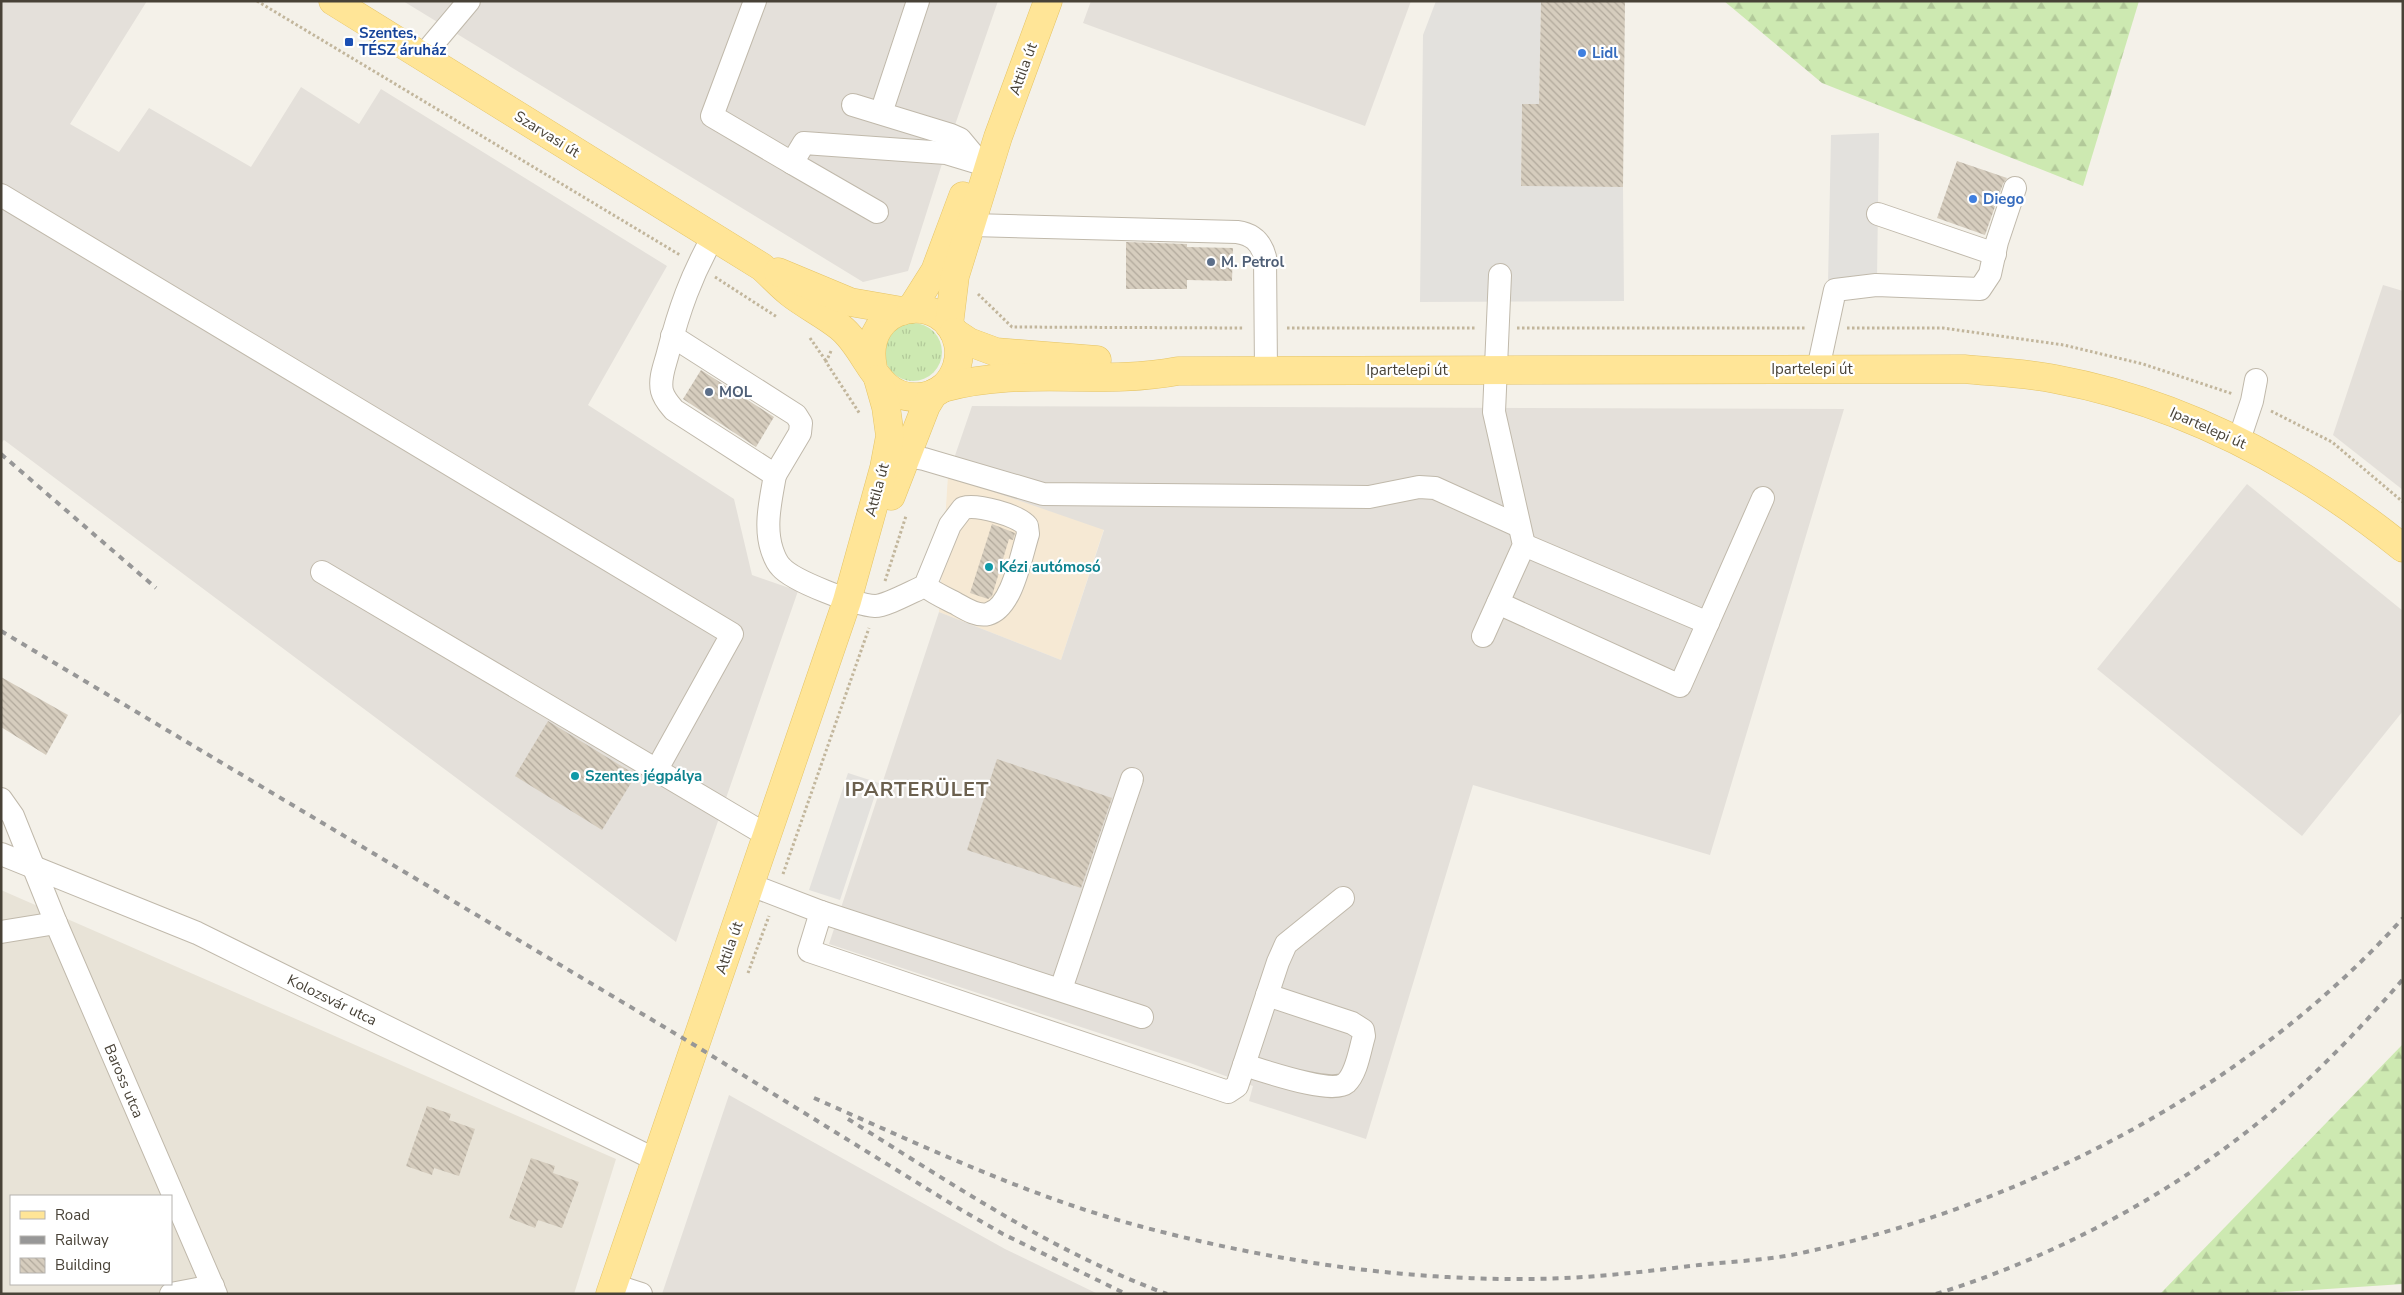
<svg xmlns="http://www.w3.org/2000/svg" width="2404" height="1295" font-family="'Nunito Sans',sans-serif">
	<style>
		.residential { fill: #e8e3d7; fill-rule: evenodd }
		.commercial { fill: #f6e9d4 }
		.industrial { fill: #e4e0da }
		.grass { fill: url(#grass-tufts) }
		.forest { fill: url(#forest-firs) }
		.parking { fill: #e3e1dd }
		.building { fill: url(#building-back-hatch) }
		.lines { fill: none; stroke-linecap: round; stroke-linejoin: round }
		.minor-casing { stroke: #c0b9ab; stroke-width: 24 }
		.major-casing { stroke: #e5c466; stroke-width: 29 }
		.path { stroke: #c2b69c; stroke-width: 3; stroke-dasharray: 2.5 2.5; stroke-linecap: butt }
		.minor { stroke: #fff; stroke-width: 22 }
		.major { stroke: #ffe597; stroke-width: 28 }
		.rail { stroke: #979797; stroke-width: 4; stroke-dasharray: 6 6; stroke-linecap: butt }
		.transit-dot { fill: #1a4fb4; stroke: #fff; stroke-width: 2 }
		.shop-dot { fill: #3f7fe0; stroke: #fff; stroke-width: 2 }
		.service-dot { fill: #5c6f8a; stroke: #fff; stroke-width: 2 }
		.culture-dot { fill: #0f9aa8; stroke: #fff; stroke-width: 2 }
		.labels { text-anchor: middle; stroke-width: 4.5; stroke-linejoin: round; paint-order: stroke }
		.transit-label { font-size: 15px; font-weight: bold; fill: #164399; stroke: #fff; text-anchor: start }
		.shop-label { font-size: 15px; font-weight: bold; fill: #366cbe; stroke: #fff; text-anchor: start }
		.street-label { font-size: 15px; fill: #484237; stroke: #fff }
		.service-label { font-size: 15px; font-weight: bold; fill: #4e5e75; stroke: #fff; text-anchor: start }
		.culture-label { font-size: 15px; font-weight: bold; fill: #0d838f; stroke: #fff; text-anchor: start }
		.district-label { font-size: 20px; font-weight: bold; letter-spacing: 1px; fill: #6b604e; stroke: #fff }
	</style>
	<defs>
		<pattern id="grass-tufts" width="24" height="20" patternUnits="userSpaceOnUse" patternTransform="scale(1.25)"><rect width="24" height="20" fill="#cde9b1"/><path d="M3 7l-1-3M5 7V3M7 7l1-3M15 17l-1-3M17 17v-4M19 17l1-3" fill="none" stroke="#b2c999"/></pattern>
		<pattern id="forest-firs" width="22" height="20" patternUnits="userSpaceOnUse" patternTransform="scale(1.25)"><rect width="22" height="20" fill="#cde9b1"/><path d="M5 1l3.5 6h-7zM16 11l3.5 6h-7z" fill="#b2c999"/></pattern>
		<pattern id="building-back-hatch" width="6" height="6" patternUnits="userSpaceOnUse" patternTransform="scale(1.25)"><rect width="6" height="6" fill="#d6cdbe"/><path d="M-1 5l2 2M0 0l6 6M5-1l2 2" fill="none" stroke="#b0a89b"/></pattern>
	</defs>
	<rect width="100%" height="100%" fill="#f4f1e9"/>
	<!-- residential -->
	<path class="residential" d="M1,890L616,1159L574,1294H1ZM11,1196H171V1284H11Z"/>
	<!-- commercial -->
	<polygon class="commercial" points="948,476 1104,529 1061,660 939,612"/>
	<!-- industrial -->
	<g class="industrial">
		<polygon points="1,1 147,1 70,124 119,152 149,108 251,167 301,87 359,124 381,89 667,266 588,405 734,499 752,575 798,591 676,942 4,440 1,443"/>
		<polygon points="403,1 998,1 947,148 908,271 863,282"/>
		<polygon points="1091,1 1411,1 1365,126 1083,23"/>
		<polygon points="2383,285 2403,291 2403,490 2333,435"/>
		<polygon points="972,406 1844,409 1710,855 1473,785 1366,1139 1249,1101 1253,1086 1190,1063 829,944 939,612 1061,660 1104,530 948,476"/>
		<polygon points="2247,484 2403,611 2403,711 2302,836 2097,669"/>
		<polygon points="729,1095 1005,1249 1098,1294 662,1294"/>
	</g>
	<!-- grass -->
	<circle class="grass" cx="913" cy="352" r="29"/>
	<!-- forest -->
	<g class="forest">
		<polygon points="1724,1 2139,1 2083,186 1822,83"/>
		<polygon points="2403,1044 2403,1284 2251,1294 2160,1294"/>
	</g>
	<!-- parking -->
	<g class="parking">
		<polygon points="1436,1 1541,1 1539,104 1522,105 1521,185 1623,187 1624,301 1420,302 1423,35"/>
		<polygon points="1879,133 1877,280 1828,284 1831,135"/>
		<polygon points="848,773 879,783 840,900 809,890"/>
	</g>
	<!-- building -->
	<g class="building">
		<polygon points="1541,1 1625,1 1623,187 1521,186 1522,104 1539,104"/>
		<polygon points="1957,161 2007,178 2003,184 1985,235 1937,218"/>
		<polygon points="1126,242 1187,244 1187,247 1233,248 1232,281 1187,280 1187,289 1126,289"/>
		<polygon points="701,370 774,417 756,447 683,399"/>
		<polygon points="992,524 1015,533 1013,540 1009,539 992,596 988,599 970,593"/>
		<polygon points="1,677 68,715 46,755 1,727"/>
		<polygon points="548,721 636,775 602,830 515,776"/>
		<polygon points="997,759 1112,798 1081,888 967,850"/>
		<polygon points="427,1106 451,1114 449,1120 475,1129 459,1176 434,1168 432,1175 406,1166"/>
		<polygon points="531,1158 555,1166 553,1173 579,1182 562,1228 538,1220 535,1228 509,1218"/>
	</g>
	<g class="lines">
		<!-- minor casing -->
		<g class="minor-casing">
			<g id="minor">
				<polyline points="755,1 712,116 792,163 804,143 946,153 989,166"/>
				<polyline points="422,57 469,1"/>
				<polyline points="853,105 951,135 960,139 980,163"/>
				<polyline points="881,113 918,1"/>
				<polyline points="792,163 877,212"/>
				<polyline points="1,195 732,634 657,769"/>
				<polyline points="1878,214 1995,254"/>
				<path d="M972,225L1237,232C1252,234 1261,242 1265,257L1266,371"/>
				<path d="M713,237C691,276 679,310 668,353C665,365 659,378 662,391C664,399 669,404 674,410L775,475C771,499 764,526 772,550C774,556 777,563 781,567C793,581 856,605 875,606C886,606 913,591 925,586L950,525L963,508C977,504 1018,515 1027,526L1028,534C1021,556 1012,608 988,614C977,617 964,608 955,603C945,598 934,593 925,586"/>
				<polyline points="672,336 796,415 801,423 800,433 775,475"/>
				<polyline points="1818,369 1835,290 1876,285 1980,289 1990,274 1997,242 2015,188"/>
				<polyline points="2239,440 2252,401 2256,380"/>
				<polyline points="907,456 924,459 1043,494 1369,497 1419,487 1435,488 1519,526"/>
				<polyline points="1524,545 1708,623"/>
				<polyline points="322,572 768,836"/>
				<polyline points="1498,603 1680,686 1763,498"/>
				<polyline points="1483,636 1524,545 1494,412 1500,275"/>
				<polyline points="1,799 13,816 56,923 216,1294"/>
				<polyline points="1,854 197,933 656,1160"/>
				<polyline points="751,885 821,912 1142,1017"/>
				<polyline points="821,912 809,951 1228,1092 1237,1086 1278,962 1286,944 1343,898"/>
				<polyline points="1,932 56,923"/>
				<polyline points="1061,989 1132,779"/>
				<path d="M1244,1065C1262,1070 1332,1095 1346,1083C1357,1073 1360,1049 1364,1036L1363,1030L1352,1023L1267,995"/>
				<polyline points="613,1285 641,1294"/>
				<polyline points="171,1294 213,1286"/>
			</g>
		</g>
		<!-- major casing -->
		<g class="major-casing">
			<g id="major">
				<path d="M333,1L762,267C771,275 780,285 790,293C805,305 824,314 840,327C868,349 875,399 917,397C927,397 937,393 945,386C956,375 961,359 958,344C946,288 859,301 873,368"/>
				<polyline points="778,272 850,302 902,311"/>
				<polyline points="911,309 935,271 963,196"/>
				<polyline points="949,325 955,276 998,137 1048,1"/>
				<polyline points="954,332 969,342 996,352 1097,360"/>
				<path d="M943,388C1023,366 1099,386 1178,371L1964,369C1994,372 2025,373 2055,379C2185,403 2301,466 2403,548"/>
				<polyline points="891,496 926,406 934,393"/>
				<polyline points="610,1294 847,601 884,468 890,436 886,407 878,379"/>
			</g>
		</g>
		<!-- path -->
		<g class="path">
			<polyline points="257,1 680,255"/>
			<polyline points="715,277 777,317"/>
			<polyline points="978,294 1012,327 1244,328"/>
			<polyline points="1287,328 1476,328"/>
			<polyline points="1517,328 1806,328"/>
			<polyline points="1847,328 1943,328 2064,345 2143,364 2233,394"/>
			<polyline points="810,338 826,361"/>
			<polyline points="831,351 826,362 860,414"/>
			<polyline points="2271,411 2332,442 2403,502"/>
			<polyline points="885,581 906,516"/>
			<polyline points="783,874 869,628"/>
			<polyline points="748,973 769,916"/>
		</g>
		<!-- minor -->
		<use href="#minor" class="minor"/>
		<!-- major -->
		<use href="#major" class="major"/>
		<!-- rail -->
		<g class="rail">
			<polyline points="1,454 156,588"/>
			<polyline points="1,631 696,1046 963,1211 1003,1234 1126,1294"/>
			<path d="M814,1098C921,1145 1029,1197 1143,1227C1267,1260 1397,1280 1527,1279C1584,1279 1642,1272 1699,1265C1735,1261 1774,1260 1810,1251C2030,1203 2252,1086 2403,918"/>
			<path d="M848,1119C951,1183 1052,1252 1167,1294"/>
			<path d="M1936,1294C2052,1258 2169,1196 2264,1118C2314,1077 2361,1028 2403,979"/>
		</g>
	</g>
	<!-- markers -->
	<rect class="transit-dot" x="344" y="37" width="10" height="10" rx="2.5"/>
	<g class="shop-dot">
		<circle cx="1582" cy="53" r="5"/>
		<circle cx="1973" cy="199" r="5"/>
	</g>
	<g class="service-dot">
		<circle cx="1211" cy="262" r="5"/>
		<circle cx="709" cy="392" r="5"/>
	</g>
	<g class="culture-dot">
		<circle cx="989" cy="567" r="5"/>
		<circle cx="575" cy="776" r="5"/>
	</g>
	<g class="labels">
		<!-- transit labels -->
		<g class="transit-label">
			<text x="359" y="38">Szentes,<tspan x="359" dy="17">TÉSZ áruház</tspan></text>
		</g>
		<!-- shop labels -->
		<g class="shop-label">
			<text x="1592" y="58">Lidl</text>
			<text x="1983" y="204">Diego</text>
		</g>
		<!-- street labels -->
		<g class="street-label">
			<text transform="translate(1023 69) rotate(-70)" y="5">Attila út</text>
			<text transform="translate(547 134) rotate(32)" y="5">Szarvasi út</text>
			<text x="1812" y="374">Ipartelepi út</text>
			<text x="1407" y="375">Ipartelepi út</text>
			<text transform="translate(2208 428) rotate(24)" y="5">Ipartelepi út</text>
			<text transform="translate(877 490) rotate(-75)" y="5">Attila út</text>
			<text transform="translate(729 948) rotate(-71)" y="5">Attila út</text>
			<text transform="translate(332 1000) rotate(26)" y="5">Kolozsvár utca</text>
			<text transform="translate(124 1081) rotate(67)" y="5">Baross utca</text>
		</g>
		<!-- service labels -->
		<g class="service-label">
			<text x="1221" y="267">M. Petrol</text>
			<text x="719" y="397">MOL</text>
		</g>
		<!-- culture labels -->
		<g class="culture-label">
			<text x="999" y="572">Kézi autómosó</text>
			<text x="585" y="781">Szentes jégpálya</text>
		</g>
		<!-- district labels -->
		<g class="district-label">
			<text x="917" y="796">IPARTERÜLET</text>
		</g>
	</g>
	<!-- border -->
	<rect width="2404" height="1295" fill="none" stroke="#484237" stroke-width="5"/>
	<!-- legend -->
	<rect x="10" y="1195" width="162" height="90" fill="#ffffff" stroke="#b6b3af"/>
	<rect x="20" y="1211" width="25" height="8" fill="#ffe597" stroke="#b6b3af"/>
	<text x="55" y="1220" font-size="15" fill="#484237">Road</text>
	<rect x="20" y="1236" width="25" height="8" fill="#979797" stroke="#b6b3af"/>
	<text x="55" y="1245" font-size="15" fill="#484237">Railway</text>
	<rect x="20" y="1258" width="25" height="15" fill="url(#building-back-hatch)" stroke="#b6b3af"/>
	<text x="55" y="1270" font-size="15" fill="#484237">Building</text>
</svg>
